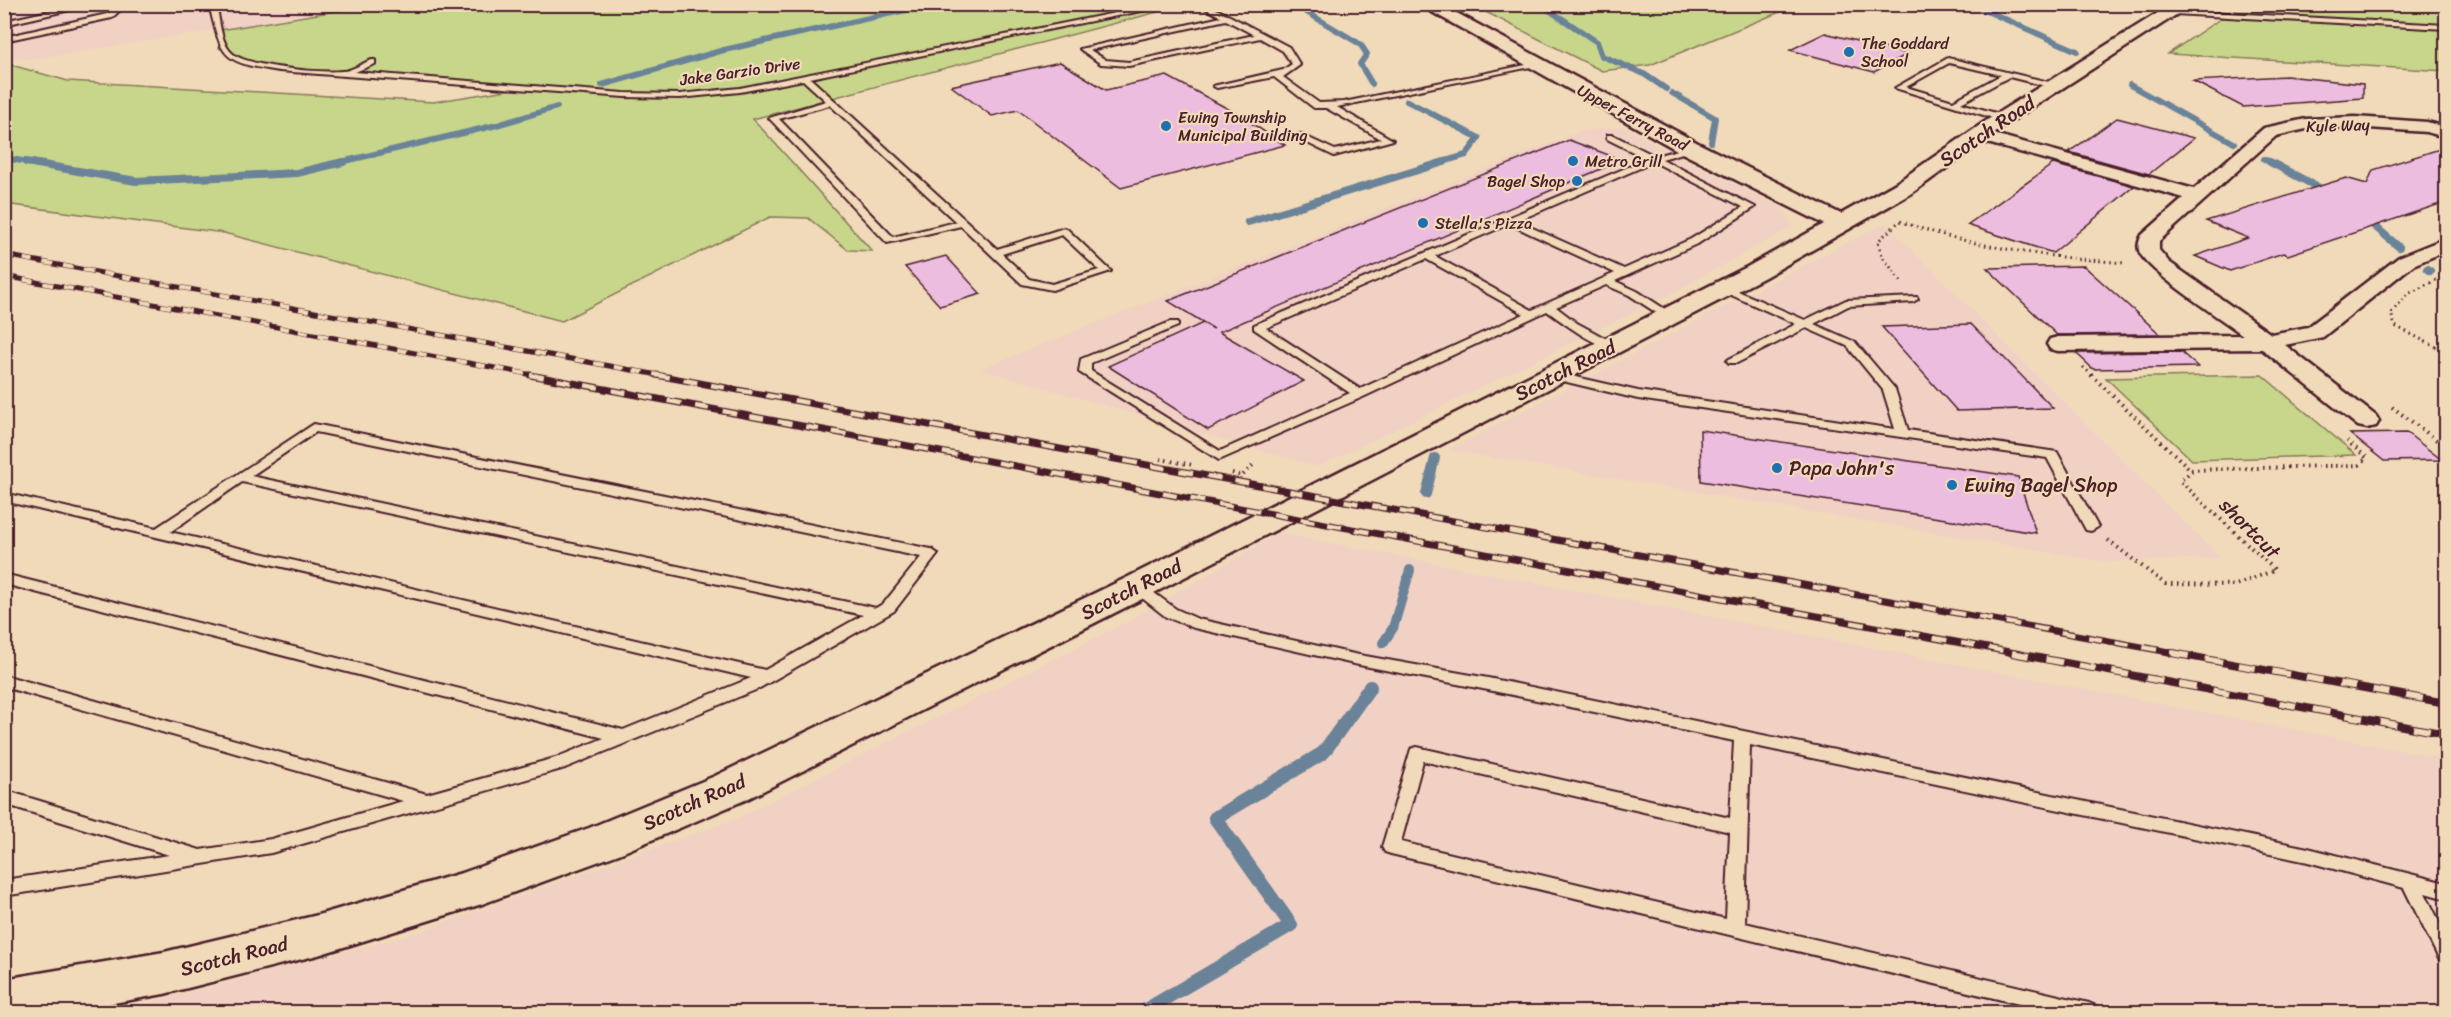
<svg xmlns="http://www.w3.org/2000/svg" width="2451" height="1017" font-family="Sriracha,sans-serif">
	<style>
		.built { fill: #f0d1c4 }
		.green { fill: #c7d68a; stroke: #887a5a; stroke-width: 1.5 }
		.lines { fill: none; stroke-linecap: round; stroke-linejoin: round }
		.stream-far3 { stroke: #6b8399; stroke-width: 6 }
		.stream-far2 { stroke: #6b8399; stroke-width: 8 }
		.stream-far1 { stroke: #6b8399; stroke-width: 10 }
		.stream { stroke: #6b8399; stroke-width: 14 }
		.building { fill: #ecbddf; stroke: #4a1f2b; stroke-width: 1.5 }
		.lane-casing { stroke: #4a1f2b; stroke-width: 4 }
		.street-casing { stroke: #4a1f2b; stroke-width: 5 }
		.secondary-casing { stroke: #4a1f2b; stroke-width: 5 }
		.path-far1 { stroke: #4a1f2b; stroke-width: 3; stroke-dasharray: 1.5 4; stroke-linecap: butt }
		.path { stroke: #4a1f2b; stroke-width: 4; stroke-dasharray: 1.5 4.5; stroke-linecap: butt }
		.lane { fill: #f1dab9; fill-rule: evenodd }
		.street { fill: #f1dab9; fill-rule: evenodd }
		.secondary { fill: #f1dab9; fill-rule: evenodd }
		.rail-far2-casing { stroke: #4a1f2b; stroke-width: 5 }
		.rail-far1-casing { stroke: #4a1f2b; stroke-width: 7 }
		.rail-casing { stroke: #4a1f2b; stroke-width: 8 }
		.rail-far2 { stroke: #f1dab9; stroke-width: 4; stroke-dasharray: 10; stroke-linecap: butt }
		.rail-far1 { stroke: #f1dab9; stroke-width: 4.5; stroke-dasharray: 14; stroke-linecap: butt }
		.rail { stroke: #f1dab9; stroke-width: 6; stroke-dasharray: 17; stroke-linecap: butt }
		.poi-dot { fill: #1f6fb2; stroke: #f1dab9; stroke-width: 2 }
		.labels { text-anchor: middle; stroke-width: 4.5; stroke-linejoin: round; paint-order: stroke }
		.far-poi-label { font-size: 16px; fill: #4a1f2b; stroke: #f1dab9; text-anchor: start }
		.far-street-label { font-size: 16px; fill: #4a1f2b; stroke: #f1dab9 }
		.street-label { font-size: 20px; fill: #4a1f2b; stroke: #f1dab9 }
		.poi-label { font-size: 20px; fill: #4a1f2b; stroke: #f1dab9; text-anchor: start }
	</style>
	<rect width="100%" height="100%" fill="#f1dab9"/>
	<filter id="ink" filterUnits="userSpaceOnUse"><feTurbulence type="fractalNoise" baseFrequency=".0167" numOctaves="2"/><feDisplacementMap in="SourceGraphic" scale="12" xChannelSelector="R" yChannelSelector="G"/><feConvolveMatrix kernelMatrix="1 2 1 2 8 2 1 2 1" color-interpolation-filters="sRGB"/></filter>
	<g filter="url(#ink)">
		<!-- built -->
		<g class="built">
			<polygon points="4,5 375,5 32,59 5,57"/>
			<polygon points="1622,127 1783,209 1792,227 1665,297 1318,467 980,369 1582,131"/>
			<polygon points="1885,223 2220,558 2107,562 1448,450"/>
			<polygon points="1279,533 2446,759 2446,1012 112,1012 406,936 736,819 1125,623"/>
		</g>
		<!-- green -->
		<g class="green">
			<polygon points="379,4 1184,5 753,119 872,251 848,250 808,218 770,217 562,321 224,233 5,204 4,63 68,81 433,102 513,89 264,68 219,48 220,30"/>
			<polygon points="1472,5 1797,5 1650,65 1602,71"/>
			<polygon points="2241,5 2446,5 2446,71 2168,54"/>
			<polygon points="2262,375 2356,455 2192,460 2106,378"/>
		</g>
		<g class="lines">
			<!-- stream-far3 -->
			<g class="stream-far3">
				<polyline points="1293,4 1360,44 1367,54 1360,64 1372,84"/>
				<polyline points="1540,4 1597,42 1602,56 1644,74 1666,89"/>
				<polyline points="1971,4 2077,51"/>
				<polyline points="602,85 724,50 933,4"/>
				<polyline points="2130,85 2234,143"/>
				<polyline points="1672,93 1715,118 1711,142"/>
				<polyline points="1407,101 1479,138 1466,155 1439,163"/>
				<polyline points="4,158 35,163"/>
				<polyline points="2264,159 2272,163"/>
				<polyline points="337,163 497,125 557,107"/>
			</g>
			<!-- stream-far2 -->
			<g class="stream-far2">
				<polyline points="26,162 136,181 297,173 343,162"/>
				<polyline points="2270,162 2327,192"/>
				<polyline points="2365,218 2399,247"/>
				<polyline points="1248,222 1444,162"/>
				<polyline points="2427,269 2430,271"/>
			</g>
			<!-- stream-far1 -->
			<g class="stream-far1">
				<polyline points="1426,494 1435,458"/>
				<polyline points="1383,643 1393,628 1410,570"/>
			</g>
			<!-- stream -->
			<polyline class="stream" points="1142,1012 1291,925 1215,818 1323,753 1370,687"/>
		</g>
		<!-- building -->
		<g class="building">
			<polygon points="1825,33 1908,54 1874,72 1790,50"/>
			<polygon points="1060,62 1106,90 1167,76 1234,112 1285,145 1121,188 1018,110 992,116 951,86"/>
			<polygon points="2286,76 2363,84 2363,98 2243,107 2193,81"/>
			<polygon points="2117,118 2194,138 2149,174 2069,152"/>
			<polygon points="1569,140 1622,160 1219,332 1304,381 1208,430 1108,366 1203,323 1214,329 1168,301"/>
			<polygon points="2446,147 2446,202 2288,255 2283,253 2230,271 2195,256 2248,238 2206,221 2346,178 2367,184 2373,170"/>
			<polygon points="2053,164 2134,186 2053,253 1967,225"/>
			<polygon points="946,256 981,294 940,306 905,267"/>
			<polygon points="2084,266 2160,334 2057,335 1987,268"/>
			<polygon points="1971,324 2053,408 1957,411 1882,327"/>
			<polygon points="2181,352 2198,367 2093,369 2076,353"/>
			<polygon points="1700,430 2018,477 2036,533 1701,481"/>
			<polygon points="2407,433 2442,460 2384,461 2350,434"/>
		</g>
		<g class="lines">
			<!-- lane casing -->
			<g class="lane-casing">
				<g id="lane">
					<polygon points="81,4 96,4 4,25 4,21"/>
					<polygon points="116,4 124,6 112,18 4,41 4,37 107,14 117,6"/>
					<path d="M209,4H216C220,19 220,42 232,53C247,67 320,73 342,71C352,71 362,63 372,60H375V64L355,72L624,93L680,94L740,88L1160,4H1176L810,78L997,249L1064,228L1067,229L1111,271L1052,290L1022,284L961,226L887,243L769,118L826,101L803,80L740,92L680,98L624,97L279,71C222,62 222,59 209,4ZM830,105L956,222L893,237L779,119ZM1062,235L1099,270L1052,284L1029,279L1002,254Z"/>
					<path d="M1198,4H1207L1289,47L1300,65L1283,77L1319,103L1344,102L1536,63L1540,65L1337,107L1393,140L1334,156L1293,136L1300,134L1335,150L1381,139L1326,108H1314L1274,77L1217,88L1213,86L1283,70L1292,64L1283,51L1260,38L1129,66L1101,64L1080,49L1221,17ZM1226,20L1254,35L1129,62L1106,60L1090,50Z"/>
					<polygon points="2142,4 2155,4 2174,10 2446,25 2446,29 2174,14"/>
					<path d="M1948,58L2057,84L2058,86L2054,88L2009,77L1961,103L2006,116L2007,118L2003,121L1895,88ZM1949,63L2001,75L1953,101L1906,87Z"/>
					<path d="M1607,135H1613L1655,156L1693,146V150L1662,159L1755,207L1699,243L1615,281L1637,291L1674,315V319H1666L1629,295L1606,285L1556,307L1577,323L1616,344V348C1600,351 1561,321 1547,311L1363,397L1219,460L1079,372L1081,359L1170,322H1178V326L1091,363V371L1220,451L1350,393L1254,329V325L1647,159L1607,139ZM1654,162L1743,207L1691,239L1624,269L1517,221ZM1509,224L1615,273L1532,310L1435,256ZM1426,259L1524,314L1360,389L1266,328Z"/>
					<polygon points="1724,285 1805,320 1846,300 1917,297 1918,299 1913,302 1848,306 1814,324 1855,342 1895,389 1908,430 2057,452 2098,527 2091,531 2086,530 2047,458 1638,399 1550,378 1548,376 1554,372 1638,391 1895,429 1883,390 1847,346 1806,328 1737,363 1729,363 1727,361 1729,359 1796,324 1720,290 1720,286"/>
					<path d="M314,424L931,549L938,554L894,611L758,689L565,768L271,853L4,896V880L169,855L4,804V790L200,850L271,839L403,801L4,687V675L427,794L555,758L604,738L4,584V574L623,730L751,678L4,501V493L156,528ZM316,432L921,557L884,603L876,608L251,476ZM242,482L863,615L765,670L170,532Z"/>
					<path d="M1137,582L1142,584L1176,609L1198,619L1354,654L1488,678L2308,848L2446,883V899L2425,893L2446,935V961L2439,959L2404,888L2308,862L1750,745L1745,923L2089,1003L2096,1006L2099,1012H2052L1391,854L1385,852L1382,847L1411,749L1417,747L1730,818L1734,741L1488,690L1354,664L1194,628L1166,617L1132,590L1130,587ZM1423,761L1730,832L1726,919L1401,842Z"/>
				</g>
			</g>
			<!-- street casing -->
			<g class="street-casing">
				<path id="street" d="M2355,117L2427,122L2446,127V137L2426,132L2355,127L2306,129L2276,136L2159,241V250L2169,262L2271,334L2308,327L2399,257L2446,238V251L2413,265L2323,337L2285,345L2376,416L2379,421L2376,426L2367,428L2358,426L2262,349L2058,351L2050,349L2047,344L2050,339L2058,337L2243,335C2222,319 2150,273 2140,253C2137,247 2139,240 2142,235L2184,198L1973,139L1970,135L1973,131L1979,130L2194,189L2264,128L2306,119Z"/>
			</g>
			<!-- secondary casing -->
			<g class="secondary-casing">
				<polygon id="secondary" points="1418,4 1440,4 1698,143 1841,214 1896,183 1996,114 2172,4 2193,4 2010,122 1912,193 1765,277 1150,595 745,800 619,854 482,904 318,955 164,994 63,1012 4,1012 4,979 164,952 318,915 465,872 589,828 715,776 1124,579 1747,267 1824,224 1682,153"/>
			</g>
			<!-- path-far1 -->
			<g class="path-far1">
				<polyline points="2446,275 2408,294 2391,313 2395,326 2446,352"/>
				<path d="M1901,281L1882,256L1878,241L1900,221C1973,248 2048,257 2126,263"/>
				<polyline points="2083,367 2093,376"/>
			</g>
			<!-- path -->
			<g class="path">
				<polyline points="2091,375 2191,470 2359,465 2367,458 2347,441"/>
				<polyline points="2392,407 2446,447"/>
				<polyline points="1160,459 1193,465"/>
				<polyline points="1232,473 1242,476 1253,465"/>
				<polyline points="2108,540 2165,584 2236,585 2275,570 2180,481 2192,471"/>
			</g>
			<!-- lane -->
			<use href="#lane" class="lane"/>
			<!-- street -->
			<use href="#street" class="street"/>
			<!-- secondary -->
			<use href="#secondary" class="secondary"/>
			<!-- rail-far2 casing -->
			<g class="rail-far2-casing">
				<g id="rail-far2">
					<polyline points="4,255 664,376"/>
					<polyline points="4,276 538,376"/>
				</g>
			</g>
			<!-- rail-far1 casing -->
			<g class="rail-far1-casing">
				<g id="rail-far1">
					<polyline points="530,375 2020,654"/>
					<polyline points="656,375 2180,654"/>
				</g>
			</g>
			<!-- rail casing -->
			<g class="rail-casing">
				<g id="rail">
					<polyline points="2012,653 2446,734"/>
					<polyline points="2172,653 2446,703"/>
				</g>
			</g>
			<!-- rail-far2 -->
			<use href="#rail-far2" class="rail-far2"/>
			<!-- rail-far1 -->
			<use href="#rail-far1" class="rail-far1"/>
			<!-- rail -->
			<use href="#rail" class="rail"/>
		</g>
	</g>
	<!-- markers -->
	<g class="poi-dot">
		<circle cx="1849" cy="52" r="6"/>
		<circle cx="1166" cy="126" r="6"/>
		<circle cx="1573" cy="161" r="6"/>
		<circle cx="1577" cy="181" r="6"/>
		<circle cx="1423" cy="223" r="6"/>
		<circle cx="1777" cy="468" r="6"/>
		<circle cx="1952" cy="485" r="6"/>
	</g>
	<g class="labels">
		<!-- far-poi labels -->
		<g class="far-poi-label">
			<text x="1861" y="49">The Goddard<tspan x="1861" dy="18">School</tspan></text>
			<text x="1178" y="123">Ewing Township<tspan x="1178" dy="18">Municipal Building</tspan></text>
			<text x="1585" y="167">Metro Grill</text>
			<text x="1565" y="187" text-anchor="end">Bagel Shop</text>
			<text x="1435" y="229">Stella's Pizza</text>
		</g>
		<!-- far-street labels -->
		<g class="far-street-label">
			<text transform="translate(740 71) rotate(-8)" y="6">Jake Garzio Drive</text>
			<text transform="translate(1633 117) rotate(28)" y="6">Upper Ferry Road</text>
			<text transform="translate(2338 125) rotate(-2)" y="6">Kyle Way</text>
		</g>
		<!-- street labels -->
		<g class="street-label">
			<text transform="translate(1987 131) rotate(-34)" y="7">Scotch Road</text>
			<text transform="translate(1565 370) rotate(-27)" y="7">Scotch Road</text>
			<text transform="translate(2250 528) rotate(45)" y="7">shortcut</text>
			<text transform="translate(1131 589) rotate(-27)" y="7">Scotch Road</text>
			<text transform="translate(694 802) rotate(-24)" y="7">Scotch Road</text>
			<text transform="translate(234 956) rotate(-14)" y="7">Scotch Road</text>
		</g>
		<!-- poi labels -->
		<g class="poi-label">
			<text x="1789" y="475">Papa John's</text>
			<text x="1964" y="492">Ewing Bagel Shop</text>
		</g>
	</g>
	<!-- margin -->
	<rect width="2451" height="1017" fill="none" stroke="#f1dab9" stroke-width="24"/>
	<rect x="12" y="12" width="2427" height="993" fill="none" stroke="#4a1f2b" stroke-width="2" filter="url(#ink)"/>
</svg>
